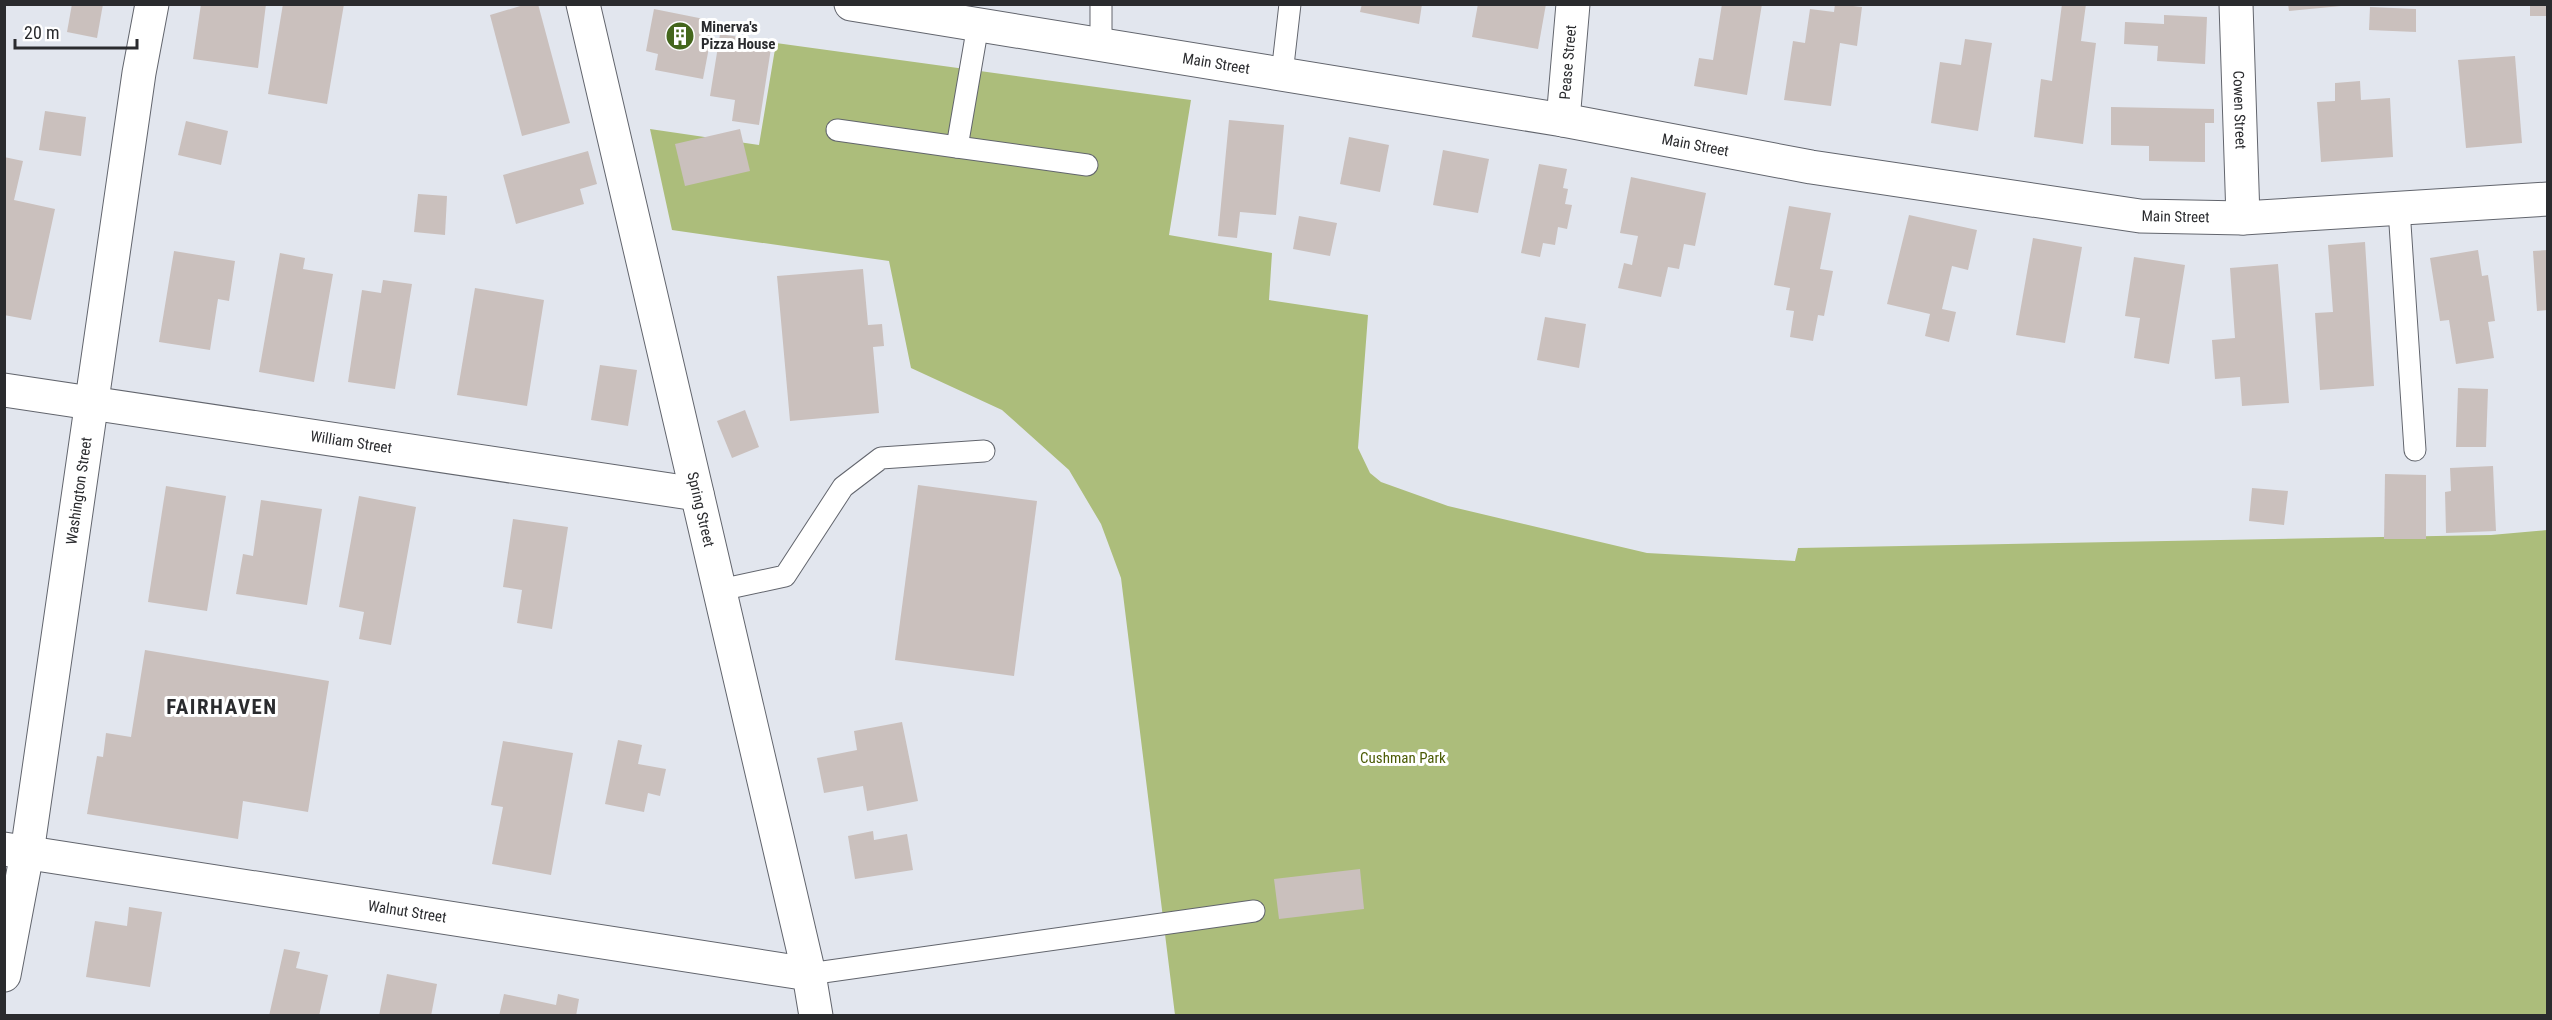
<svg xmlns="http://www.w3.org/2000/svg" width="2552" height="1020" font-family="'Roboto Condensed',sans-serif">
	<style>
		.green { fill: #acbd7b }
		.building { fill: #cac0bd }
		.lines { fill: none; stroke-linecap: round; stroke-linejoin: round }
		.lane-casing { stroke: #62656d; stroke-width: 23 }
		.street-casing { stroke: #62656d; stroke-width: 35 }
		.secondary-casing { stroke: #62656d; stroke-width: 35 }
		.lane { stroke: #fff; stroke-width: 21 }
		.street { stroke: #fff; stroke-width: 33 }
		.secondary { stroke: #fff; stroke-width: 33 }
		.labels { text-anchor: middle; stroke-width: 6; stroke-linejoin: round; paint-order: stroke }
		.poi-label { font-size: 15px; font-weight: bold; fill: #2a2b2e; stroke: #fff; text-anchor: start }
		.street-label { font-size: 15px; fill: #2a2b2e; stroke: #fff }
		.park-label { font-size: 15px; fill: #4c5c06; stroke: #fff }
		.district-label { font-size: 21px; font-weight: bold; letter-spacing: 1.5px; fill: #2a2b2e; stroke: #fff }
	</style>
	<rect width="100%" height="100%" fill="#e2e6ee"/>
	<!-- green -->
	<polygon class="green" points="776,43 1191,100 1169,235 1272,253 1269,300 1368,315 1358,448 1370,473 1381,482 1448,506 1647,553 1795,561 1798,548 2491,535 2547,530 2547,1015 1175,1015 1121,578 1101,524 1069,470 1002,410 911,368 889,261 672,230 650,129 759,145"/>
	<!-- building -->
	<g class="building">
		<polygon points="72,4 103,4 97,38 67,32"/>
		<polygon points="201,4 266,4 258,68 193,59"/>
		<polygon points="283,4 344,4 327,104 268,94"/>
		<polygon points="527,4 538,4 570,123 522,136 490,15"/>
		<polygon points="1362,4 1422,4 1419,24 1360,12"/>
		<polygon points="1478,4 1546,4 1538,49 1472,37"/>
		<polygon points="1722,4 1762,4 1747,95 1694,86 1699,58 1713,60"/>
		<polygon points="1835,4 1862,7 1857,46 1840,43 1831,106 1784,100 1793,41 1805,43 1810,9 1834,12"/>
		<polygon points="2062,4 2086,4 2081,41 2096,43 2083,144 2034,137 2041,79 2052,81"/>
		<polygon points="2288,4 2341,4 2341,6 2289,11"/>
		<rect x="2530" y="4" width="18" height="12"/>
		<polygon points="2370,7 2416,9 2416,32 2369,30"/>
		<polygon points="654,9 714,21 703,79 655,70 658,54 646,51"/>
		<polygon points="2164,15 2207,17 2205,64 2157,61 2158,46 2124,44 2125,22 2164,24"/>
		<polygon points="720,34 772,42 759,125 732,121 735,100 710,96"/>
		<polygon points="1965,39 1992,43 1978,131 1931,123 1940,62 1961,65"/>
		<polygon points="2515,56 2522,143 2466,148 2458,60"/>
		<polygon points="2360,81 2361,100 2390,98 2393,157 2321,162 2317,102 2335,101 2335,83"/>
		<polygon points="2111,107 2214,109 2214,123 2205,123 2205,162 2149,161 2149,146 2111,145"/>
		<polygon points="45,111 86,117 81,156 39,150"/>
		<polygon points="1229,120 1284,125 1276,215 1240,212 1237,238 1218,236"/>
		<polygon points="186,121 228,131 221,165 178,155"/>
		<polygon points="740,129 750,171 685,186 675,144"/>
		<polygon points="1349,137 1389,145 1380,192 1340,184"/>
		<polygon points="1443,150 1489,159 1478,213 1433,205"/>
		<polygon points="588,151 597,184 580,189 584,204 516,224 503,175"/>
		<polygon points="4,157 23,161 14,200 55,209 31,320 4,315"/>
		<polygon points="1539,164 1567,169 1563,188 1568,189 1565,204 1572,205 1567,229 1558,227 1555,245 1543,243 1540,257 1521,253"/>
		<polygon points="1631,177 1706,193 1695,246 1684,244 1679,269 1668,267 1661,297 1618,288 1624,263 1632,265 1638,236 1620,233"/>
		<polygon points="418,194 447,196 445,235 414,232"/>
		<polygon points="1789,206 1831,213 1820,269 1833,271 1824,316 1818,315 1813,341 1790,337 1794,311 1786,310 1790,288 1774,285"/>
		<polygon points="1909,215 1977,230 1968,270 1952,266 1942,309 1956,312 1949,342 1925,336 1930,314 1887,304"/>
		<polygon points="1299,216 1337,223 1330,256 1293,249"/>
		<polygon points="2033,238 2082,247 2065,343 2016,335"/>
		<polygon points="2365,242 2374,386 2320,390 2315,313 2333,312 2328,245"/>
		<polygon points="2478,250 2482,276 2488,275 2495,321 2488,322 2494,358 2456,364 2449,320 2440,321 2430,258"/>
		<polygon points="2548,250 2548,310 2537,311 2533,251"/>
		<polygon points="174,251 235,261 229,301 218,299 210,350 159,342"/>
		<polygon points="280,253 305,258 303,269 333,274 314,382 259,372"/>
		<polygon points="2134,257 2185,265 2169,364 2134,358 2140,318 2125,316"/>
		<polygon points="2278,264 2289,403 2242,406 2240,377 2215,379 2212,340 2235,338 2230,268"/>
		<polygon points="863,269 868,325 882,324 884,346 873,347 879,413 790,421 777,276"/>
		<polygon points="383,280 412,284 395,389 348,382 362,290 381,293"/>
		<polygon points="475,288 544,300 527,406 457,395"/>
		<polygon points="1545,317 1586,324 1579,368 1537,360"/>
		<polygon points="600,365 637,370 628,426 591,420"/>
		<polygon points="2458,388 2488,389 2486,447 2456,447"/>
		<polygon points="745,410 759,447 732,458 717,421"/>
		<polygon points="2493,466 2496,531 2446,533 2445,492 2451,491 2450,468"/>
		<polygon points="2385,474 2426,475 2426,539 2384,539"/>
		<polygon points="918,485 1037,501 1014,676 895,660"/>
		<polygon points="166,486 226,496 207,611 148,602"/>
		<polygon points="2252,488 2288,491 2284,525 2249,521"/>
		<polygon points="359,496 416,507 391,645 359,639 364,612 339,607"/>
		<polygon points="261,500 322,509 307,605 236,594 243,554 253,556"/>
		<polygon points="513,519 568,527 552,629 517,623 522,590 503,587"/>
		<polygon points="145,650 329,681 308,812 243,801 238,839 87,814 97,756 103,757 106,733 131,737"/>
		<polygon points="902,722 918,801 867,811 863,786 824,793 817,758 857,750 854,731"/>
		<polygon points="618,740 642,745 638,764 666,769 660,796 648,793 644,812 605,804"/>
		<polygon points="503,741 573,753 551,875 492,864 503,807 491,805"/>
		<polygon points="873,831 874,840 907,834 913,870 855,879 848,836"/>
		<polygon points="1360,869 1364,909 1279,919 1274,879"/>
		<polygon points="129,907 162,912 150,987 86,977 95,921 127,926"/>
		<polygon points="284,949 300,952 296,968 328,975 319,1016 269,1016"/>
		<polygon points="387,974 437,984 431,1016 379,1016"/>
		<polygon points="504,994 556,1005 558,994 579,999 576,1016 499,1016"/>
	</g>
	<g class="lines">
		<!-- lane casing -->
		<g class="lane-casing">
			<g id="lane">
				<polyline points="978,25 957,147 1087,165"/>
				<polyline points="1101,44 1101,4"/>
				<polyline points="1282,74 1290,4"/>
				<polyline points="837,130 957,147"/>
				<polyline points="2399,209 2415,450"/>
				<polyline points="720,590 785,576 843,487 881,458 984,451"/>
				<polyline points="809,974 1254,911"/>
			</g>
		</g>
		<!-- street casing -->
		<g class="street-casing">
			<g id="street">
				<path id="s1" d="M583,4L809,974L816,1016"/>
				<path id="s2" d="M2236,4L2243,218"/>
				<path id="s3" d="M1563,120L1573,4"/>
				<path id="s4" d="M4,390L697,494"/>
				<path id="s5" d="M4,849L809,974"/>
			</g>
		</g>
		<!-- secondary casing -->
		<g class="secondary-casing">
			<g id="secondary">
				<path id="s6" d="M851,4L1563,120L1811,167L2140,216L2243,218L2548,199"/>
				<path id="s7" d="M4,975L27,853L139,73L152,4"/>
			</g>
		</g>
		<!-- lane -->
		<use href="#lane" class="lane"/>
		<!-- street -->
		<use href="#street" class="street"/>
		<!-- secondary -->
		<use href="#secondary" class="secondary"/>
	</g>
	<!-- icons -->
	<defs>
		<g id="building-disc" transform="scale(1.5)"><circle r="9.5" fill="#44661c" stroke="#fff"/><path d="M-4-6H4V6H1V3H-1V6H-4ZM-2.5-4.3h1.7v1.8h-1.7ZM.8-4.3h1.7v1.8H.8ZM-2.5-1h1.7V.8h-1.7ZM.8-1h1.7V.8H.8Z" fill="#fff"/></g>
	</defs>
	<g fill-rule="evenodd">
		<use href="#building-disc" x="680" y="36"/>
	</g>
	<g class="labels">
		<!-- poi labels -->
		<g class="poi-label">
			<text x="701" y="32">Minerva's<tspan x="701" dy="17">Pizza House</tspan></text>
		</g>
		<!-- street labels -->
		<g class="street-label">
			<text dy="5" stroke="none"><textPath href="#s3" startOffset="58">Pease Street</textPath></text>
			<text dy="5" stroke="none"><textPath href="#s6" startOffset="370">Main Street</textPath></text>
			<text dy="5" stroke="none"><textPath href="#s2" startOffset="106">Cowen Street</textPath></text>
			<text dy="5" stroke="none"><textPath href="#s6" startOffset="856">Main Street</textPath></text>
			<text dy="5" stroke="none"><textPath href="#s6" startOffset="1342">Main Street</textPath></text>
			<text dy="5" stroke="none"><textPath href="#s4" startOffset="351">William Street</textPath></text>
			<text dy="5" stroke="none"><textPath href="#s7" startOffset="490">Washington Street</textPath></text>
			<text dy="5" stroke="none"><textPath href="#s1" startOffset="519">Spring Street</textPath></text>
			<text dy="5" stroke="none"><textPath href="#s5" startOffset="408">Walnut Street</textPath></text>
		</g>
		<!-- park labels -->
		<g class="park-label">
			<text x="1403" y="763">Cushman Park</text>
		</g>
		<!-- district labels -->
		<g class="district-label">
			<text x="222" y="714">FAIRHAVEN</text>
		</g>
	</g>
	<!-- border -->
	<rect width="2552" height="1020" fill="none" stroke="#2a2b2e" stroke-width="12"/>
	<!-- scale -->
	<path d="M15 39v9h122v-9" fill="none" stroke="#2a2b2e" stroke-width="3"/>
	<text x="24" y="39" font-size="18" fill="#2a2b2e" stroke="#ffffff" stroke-width="4.5" paint-order="stroke">20 m</text>
</svg>
